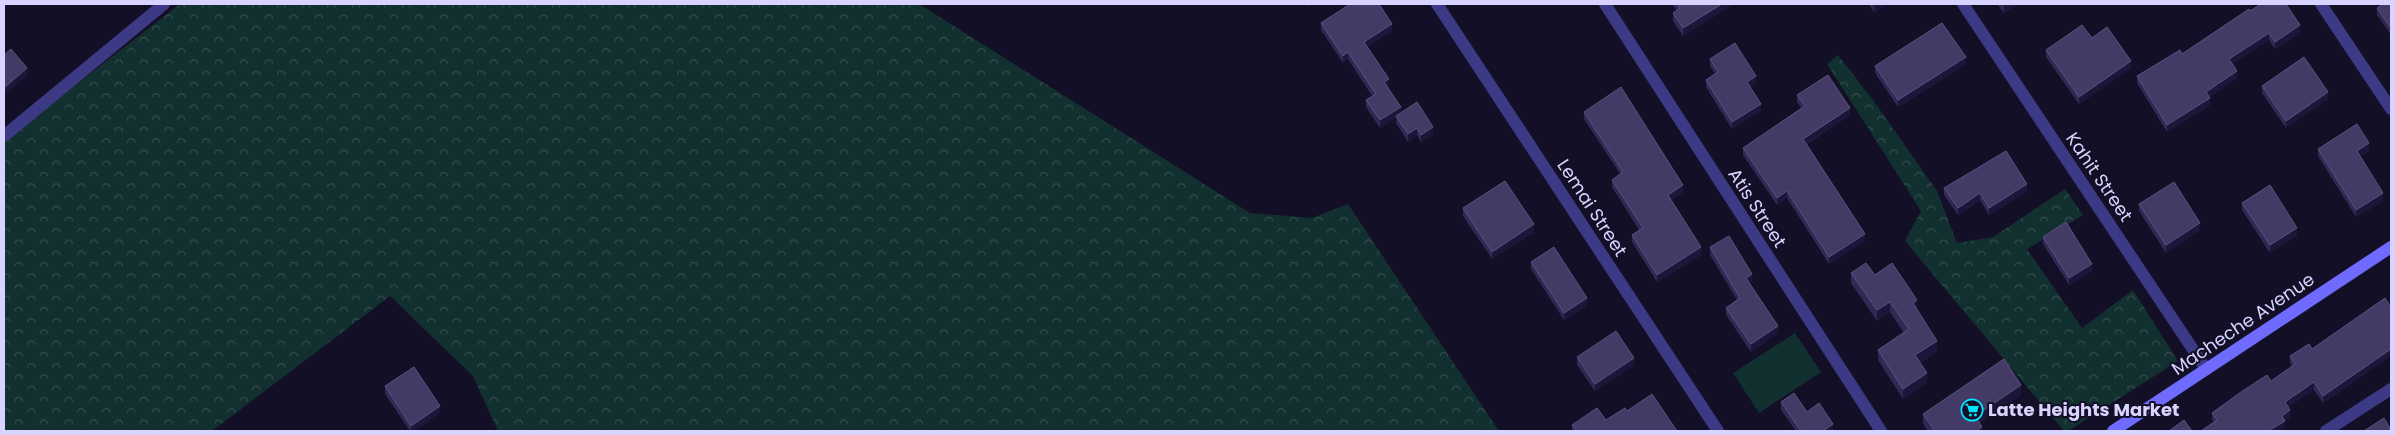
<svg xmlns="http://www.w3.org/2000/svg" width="2395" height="435" font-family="Poppins,sans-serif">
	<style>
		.forest { fill: url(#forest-crowns) }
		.pitch { fill: #12302f }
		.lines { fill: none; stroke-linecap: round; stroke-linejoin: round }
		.street { stroke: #3d3a85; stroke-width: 12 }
		.secondary { stroke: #6f6bff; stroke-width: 12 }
		.wall { fill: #312854 }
		.shaded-wall { fill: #1d163a }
		.building { fill: #433a66; stroke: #5a527e }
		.labels { text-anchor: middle; stroke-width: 4; stroke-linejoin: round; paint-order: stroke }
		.street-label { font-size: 18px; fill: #d9d4ff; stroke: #130f26 }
		.poi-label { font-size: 18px; font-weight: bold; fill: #d9d4ff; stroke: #130f26; text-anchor: start }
	</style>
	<defs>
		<pattern id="forest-crowns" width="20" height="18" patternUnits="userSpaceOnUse" patternTransform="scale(1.25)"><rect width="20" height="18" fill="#12302f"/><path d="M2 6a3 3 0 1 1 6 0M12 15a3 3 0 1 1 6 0" fill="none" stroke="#344d4e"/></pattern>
	</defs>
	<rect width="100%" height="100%" fill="#130f26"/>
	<!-- forest -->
	<g class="forest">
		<polygon points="180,4 919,4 1250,213 1312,218 1348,204 1499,431 498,431 473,376 390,296 212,431 4,431 4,140"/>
		<polygon points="1838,55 1873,100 1937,191 1957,243 1993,237 2065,189 2083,215 2027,249 2082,328 2133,290 2178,361 2068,431 2064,431 1905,241 1921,211 1827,64"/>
	</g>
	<!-- pitch -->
	<polygon class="pitch" points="1795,333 1821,372 1759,413 1733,373"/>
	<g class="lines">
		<!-- street -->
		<g class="street">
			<polyline points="1437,4 1718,431"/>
			<polyline points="1605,4 1881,431"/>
			<polyline points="1963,4 2206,369"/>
			<polyline points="2321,4 2391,109"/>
			<polyline points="4,136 164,4"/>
			<polyline points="2326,431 2391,389"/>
		</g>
		<!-- secondary -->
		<polyline class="secondary" points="2113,431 2391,247"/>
	</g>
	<!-- wall -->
	<g class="wall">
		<polygon points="1672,4 1734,4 1683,36 1673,21 1673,13 1677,11"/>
		<polygon points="1869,4 1887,4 1874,12"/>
		<polygon points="1997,4 2018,4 2004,13"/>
		<polygon points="2391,4 2391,35 2377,15 2377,8"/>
		<polygon points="2250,11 2300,33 2275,49 2269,40 2232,64 2237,78 2209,97 2210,105 2167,132 2137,83 2137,76 2182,54"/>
		<polygon points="1321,23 1392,31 1367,47 1389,86 1388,87 1401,113 1433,134 1421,142 1417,135 1408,142 1396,123 1396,117 1380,128 1366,107 1366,100 1372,96 1348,59 1343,63 1321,30"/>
		<polygon points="2092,38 2131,68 2079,104 2046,57 2046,50"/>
		<polygon points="1710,59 1756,83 1750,87 1761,111 1732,129 1706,87 1706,80 1715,74 1710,66"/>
		<polygon points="1966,64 1898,107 1875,73 1875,66"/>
		<polygon points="2262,86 2328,99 2286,128 2262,93"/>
		<polygon points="1797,95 1850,115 1807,144 1865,241 1829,264 1787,198 1777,205 1743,155 1743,148 1801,108 1797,102"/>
		<polygon points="1584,112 1683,192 1671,200 1701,255 1657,282 1632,242 1632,235 1639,230 1612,187 1612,180 1620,174 1584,119"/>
		<polygon points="2318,149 2369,151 2360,156 2383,201 2356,217 2318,156"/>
		<polygon points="1944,188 2027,191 1989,215 1980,200 1958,215 1944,195"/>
		<polygon points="2242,203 2297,235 2270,253 2242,210"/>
		<polygon points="2139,204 2200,230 2166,253 2139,211"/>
		<polygon points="1463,208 1534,232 1492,259 1463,216"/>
		<polygon points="2043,237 2092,271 2069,285 2043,244"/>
		<polygon points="1710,247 1752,281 1749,283 1778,333 1751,352 1726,315 1726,308 1737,300 1710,255"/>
		<polygon points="1531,262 1587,305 1564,320 1531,269"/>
		<polygon points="1851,273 1875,275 1917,310 1937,351 1920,363 1927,383 1903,399 1878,360 1878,350 1904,333 1890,312 1877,321 1851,283"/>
		<polygon points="2391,306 2391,356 2323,403 2314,390 2288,407 2290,417 2285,421 2285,428 2214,422 2212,420 2212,413 2271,381 2292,367 2290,363 2290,356 2312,349"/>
		<polygon points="1577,357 1634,365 1595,391 1577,365"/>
		<polygon points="385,386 440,413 414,431 410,431 385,394"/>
		<polygon points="2021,395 1980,423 1982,431 1928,431 1923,424 1923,414"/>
		<polygon points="1781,402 1807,412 1833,431 1796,431 1781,410"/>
		<polygon points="1627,411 1677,431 1572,431 1572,425 1606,420"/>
	</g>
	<!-- shaded-wall -->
	<g class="shaded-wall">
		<polygon points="1306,4 1313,4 1306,8"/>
		<polygon points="1722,4 1734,4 1683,36 1683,28"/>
		<polygon points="1876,4 1887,4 1874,12 1874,5"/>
		<polygon points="2007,4 2018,4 2004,13 2004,6"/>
		<polygon points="1392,24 1392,31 1364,49 1364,42"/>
		<polygon points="2300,25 2300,33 2275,49 2275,42"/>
		<polygon points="2269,33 2269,40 2229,66 2229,59"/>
		<polygon points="1348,52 1348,59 1343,63 1343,56"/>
		<polygon points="1966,57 1966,64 1898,107 1898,100"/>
		<polygon points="2131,61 2131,68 2079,104 2079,97"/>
		<polygon points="27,68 27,76 4,95 4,88"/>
		<polygon points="2237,71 2237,78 2206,99 2206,92"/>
		<polygon points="1756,76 1756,83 1747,89 1747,82"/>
		<polygon points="1389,79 1389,86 1384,90 1384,82"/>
		<polygon points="2328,92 2328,99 2286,128 2286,121"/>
		<polygon points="2210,98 2210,105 2167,132 2167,125"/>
		<polygon points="1761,104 1761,111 1732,129 1732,122"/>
		<polygon points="1401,107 1401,114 1396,116 1396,117 1380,128 1380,120"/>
		<polygon points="1850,108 1850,115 1803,146 1803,139"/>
		<polygon points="1433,127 1433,134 1421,142 1421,135"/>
		<polygon points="1417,128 1417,135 1408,142 1408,134"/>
		<polygon points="2369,143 2369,151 2357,158 2357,151"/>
		<polygon points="2027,184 2027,191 1989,215 1989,208"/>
		<polygon points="1683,185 1683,192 1668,202 1668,195"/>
		<polygon points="1787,191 1787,198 1777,205 1777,198"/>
		<polygon points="1980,193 1980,200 1958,215 1958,208"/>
		<polygon points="2383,193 2383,201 2356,217 2356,210"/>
		<polygon points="2200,223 2200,230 2166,253 2166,245"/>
		<polygon points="1534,224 1534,232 1492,259 1492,252"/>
		<polygon points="2297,228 2297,235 2270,253 2270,245"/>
		<polygon points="1865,234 1865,241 1829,264 1829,257"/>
		<polygon points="1701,247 1701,255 1657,282 1657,275"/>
		<polygon points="2092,264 2092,271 2069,285 2069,278"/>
		<polygon points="1752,274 1752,281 1746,285 1746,278"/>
		<polygon points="1587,298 1587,305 1564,320 1564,313"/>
		<polygon points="1917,300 1917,311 1913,303"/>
		<polygon points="1890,302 1890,312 1877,321 1877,310"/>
		<polygon points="1778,326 1778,333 1751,352 1751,344"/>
		<polygon points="1937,341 1937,351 1915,366 1915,355"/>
		<polygon points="2391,349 2391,356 2323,403 2323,396"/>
		<polygon points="1634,358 1634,365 1595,391 1595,384"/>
		<polygon points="1927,373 1927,383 1903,399 1903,389"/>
		<polygon points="2314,382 2314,390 2285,409 2285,402"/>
		<polygon points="2021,385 2021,395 1975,427 1975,416"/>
		<polygon points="440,406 440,413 414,431 411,431 411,426"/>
		<polygon points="2290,410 2290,417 2282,423 2282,416"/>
		<polygon points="2285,421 2285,428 2280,431 2268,431"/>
		<polygon points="1833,424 1833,431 1823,431"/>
		<polygon points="1982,427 1982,431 1976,431"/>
	</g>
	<!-- building -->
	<g class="building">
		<polygon points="1350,4 1379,4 1392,24 1364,42 1389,79 1384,82 1401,107 1380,120 1366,100 1376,94 1348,52 1343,56 1321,23"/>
		<polygon points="1677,4 1722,4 1683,28 1673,13 1680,8"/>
		<polygon points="2261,4 2286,4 2300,25 2275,42 2269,33 2229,59 2237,71 2206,92 2210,98 2167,125 2137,76 2180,50 2182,54 2249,9 2250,11"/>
		<polygon points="2383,4 2391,4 2391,28 2377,8"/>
		<polygon points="1942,23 1966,57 1898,100 1875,66"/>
		<polygon points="2082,25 2092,38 2107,27 2131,61 2079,97 2046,50"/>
		<polygon points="1735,43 1756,76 1747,82 1761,104 1732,122 1706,80 1718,72 1710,59"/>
		<polygon points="11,49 27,68 4,88 4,55"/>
		<polygon points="2304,57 2328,92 2286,121 2262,86"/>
		<polygon points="1828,75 1850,108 1803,139 1865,234 1829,257 1787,191 1777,198 1743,148 1805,106 1797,95"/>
		<polygon points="1621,87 1683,185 1668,195 1701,247 1657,275 1632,235 1643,228 1612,180 1623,172 1584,112"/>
		<polygon points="1417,102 1433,127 1421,135 1417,128 1408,134 1396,116"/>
		<polygon points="2357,124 2369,143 2357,151 2383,193 2356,210 2318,149"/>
		<polygon points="2006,151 2027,184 1989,208 1980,193 1958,208 1944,188"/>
		<polygon points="1505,181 1534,224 1492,252 1463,208"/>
		<polygon points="2174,182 2200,223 2166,245 2139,204"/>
		<polygon points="2270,185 2297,228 2270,245 2242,203"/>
		<polygon points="2066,222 2092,264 2069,278 2043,237"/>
		<polygon points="1729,236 1752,274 1746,278 1778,326 1751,344 1726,308 1740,298 1710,247"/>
		<polygon points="1554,247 1587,298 1564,313 1531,262"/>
		<polygon points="1866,263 1875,275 1892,263 1917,300 1913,303 1937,341 1915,355 1927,373 1903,389 1878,350 1909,329 1890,302 1877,310 1851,273"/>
		<polygon points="2385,298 2390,306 2391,306 2391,349 2323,396 2314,382 2285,402 2290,410 2282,416 2285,421 2268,431 2201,431 2217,420 2212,413 2241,392 2267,375 2271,381 2295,364 2290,356 2309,344 2312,349"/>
		<polygon points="1616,331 1634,358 1595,384 1577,357"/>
		<polygon points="2004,359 2021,385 1975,416 1982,427 1976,431 1935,431 1923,414"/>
		<polygon points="414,367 440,406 411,426 385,386"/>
		<polygon points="1794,393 1807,412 1819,403 1833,424 1823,431 1801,431 1781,402"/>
		<polygon points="1652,394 1677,431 1577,431 1572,425 1597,408 1606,420 1625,408 1627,411"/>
		<polygon points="2384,418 2391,430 2391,431 2364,431"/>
		<polygon points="2184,420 2192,431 2169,431"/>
	</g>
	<!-- icons -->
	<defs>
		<g id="supermarket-ring" transform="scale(1.125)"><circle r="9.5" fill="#130f26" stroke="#00e5ff" stroke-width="1.5"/><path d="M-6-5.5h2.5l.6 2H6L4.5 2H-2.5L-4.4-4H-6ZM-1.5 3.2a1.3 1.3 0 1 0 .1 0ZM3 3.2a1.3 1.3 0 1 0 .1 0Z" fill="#00e5ff"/></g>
	</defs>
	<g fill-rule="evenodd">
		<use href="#supermarket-ring" x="1972" y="410"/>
	</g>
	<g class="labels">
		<!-- street labels -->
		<g class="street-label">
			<text transform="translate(2099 177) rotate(56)" y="6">Kahit Street</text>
			<text transform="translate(1592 208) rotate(57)" y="6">Lemai Street</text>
			<text transform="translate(1757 208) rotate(57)" y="6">Atis Street</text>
			<text transform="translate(2243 324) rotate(-34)" y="6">Macheche Avenue</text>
		</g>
		<!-- poi labels -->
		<g class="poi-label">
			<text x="1988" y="416">Latte Heights Market</text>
		</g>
	</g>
	<!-- border -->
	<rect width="2395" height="435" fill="none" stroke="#d9d4ff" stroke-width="10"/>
</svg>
